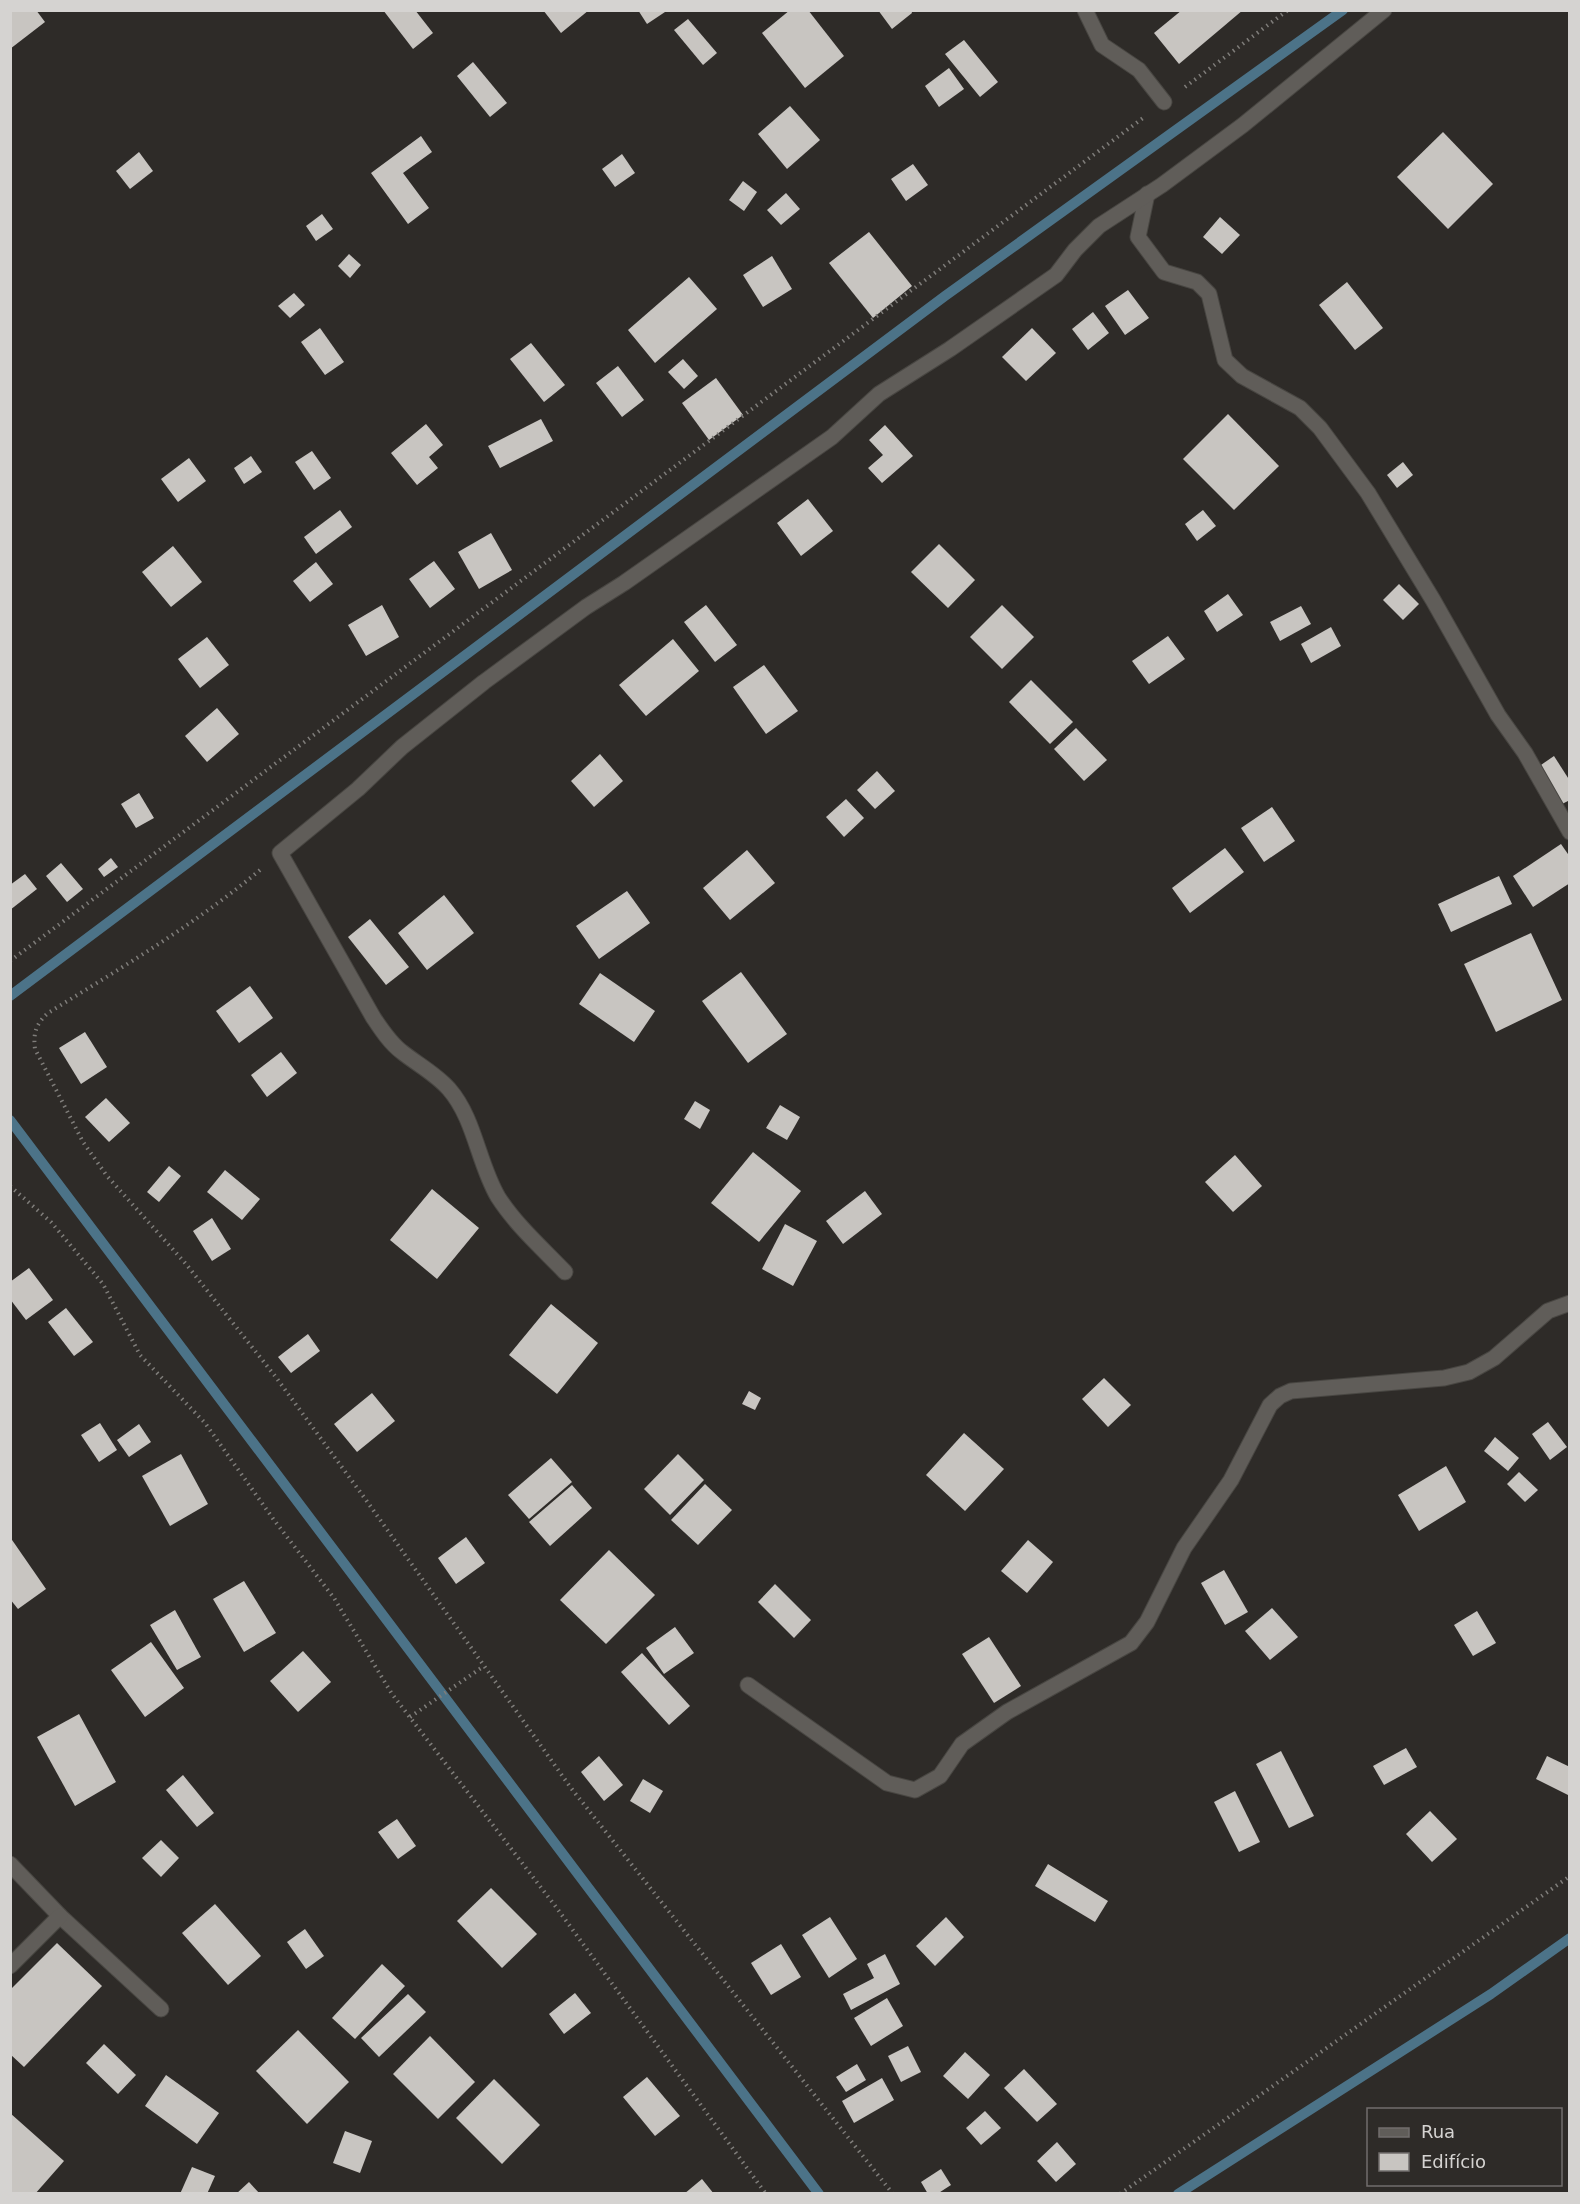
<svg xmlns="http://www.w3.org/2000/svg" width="1580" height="2204" font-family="'DejaVu Sans',sans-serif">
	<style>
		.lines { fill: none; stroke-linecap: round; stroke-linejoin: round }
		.stream { stroke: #4c7388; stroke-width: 10 }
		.building { fill: #c8c5c1 }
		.minor-casing { stroke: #484642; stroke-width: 17 }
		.path { stroke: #7f7d7a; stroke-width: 4; stroke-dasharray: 1.5 4.5; stroke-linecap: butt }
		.minor { stroke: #605d59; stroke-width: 15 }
	</style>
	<rect width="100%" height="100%" fill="#2e2b28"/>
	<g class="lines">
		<!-- stream -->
		<g class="stream">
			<polyline points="10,996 945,296 1343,10"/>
			<polyline points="10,1120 819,2194"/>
			<polyline points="1178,2194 1491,1994 1570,1938"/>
		</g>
	</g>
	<!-- building -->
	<g class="building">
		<polygon points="10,10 36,10 45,22 10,49"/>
		<polygon points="383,10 415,10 433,33 413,49"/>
		<polygon points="543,10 589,10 561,33"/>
		<polygon points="638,10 668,10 647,24"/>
		<polygon points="790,10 808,10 844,56 805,88 762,33"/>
		<polygon points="878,10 911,10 912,13 892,29"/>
		<polygon points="1182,10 1243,10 1179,64 1154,33"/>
		<polygon points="688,19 717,53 703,65 674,30"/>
		<polygon points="964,40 998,82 980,97 945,54"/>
		<polygon points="473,62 507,103 490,117 457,76"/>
		<polygon points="949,68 964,89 939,107 925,86"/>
		<polygon points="790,106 820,140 787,169 758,134"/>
		<polygon points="1443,132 1493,184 1448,229 1397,177"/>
		<polygon points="421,136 432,152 403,173 429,208 408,224 371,173"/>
		<polygon points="139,152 153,171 130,189 116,171"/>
		<polygon points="622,154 635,173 615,187 602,169"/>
		<polygon points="913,164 928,185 906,201 891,179"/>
		<polygon points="743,181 757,192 744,211 729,200"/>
		<polygon points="786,193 800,209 781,225 767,210"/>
		<polygon points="322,214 333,229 316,241 306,226"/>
		<polygon points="1220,217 1240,235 1222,254 1203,237"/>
		<polygon points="869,232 912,286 873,318 829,263"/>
		<polygon points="349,254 361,265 350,278 338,266"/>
		<polygon points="772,256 792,289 763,307 743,275"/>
		<polygon points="689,277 717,309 655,363 628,330"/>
		<polygon points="1347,282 1383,328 1355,350 1319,305"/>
		<polygon points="1128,290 1149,318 1125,335 1105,306"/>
		<polygon points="294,293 305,305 290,318 278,306"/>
		<polygon points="1093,312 1109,333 1088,350 1072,329"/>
		<polygon points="320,328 344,362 325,375 301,342"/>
		<polygon points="1032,328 1056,353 1026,381 1002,357"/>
		<polygon points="531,343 565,385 544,402 510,359"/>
		<polygon points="683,359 698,376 684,389 668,372"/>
		<polygon points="618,366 644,400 622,417 596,383"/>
		<polygon points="716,378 743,415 709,440 682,403"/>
		<polygon points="1228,414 1279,466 1234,510 1183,459"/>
		<polygon points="541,419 553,441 500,468 488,446"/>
		<polygon points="426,424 443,445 429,457 438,468 417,485 391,453"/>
		<polygon points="885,425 913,456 882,483 868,468 883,455 869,440"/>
		<polygon points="312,451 331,478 314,490 295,462"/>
		<polygon points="251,456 262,472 244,484 234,468"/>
		<polygon points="189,458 206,481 178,502 161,479"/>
		<polygon points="1403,462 1413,475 1397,488 1387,475"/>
		<polygon points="808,499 833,531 801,556 777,523"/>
		<polygon points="340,510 352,527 316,554 304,537"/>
		<polygon points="1203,510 1216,526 1197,541 1185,524"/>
		<polygon points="491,533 512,570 479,589 458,552"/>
		<polygon points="939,544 975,580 948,608 911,572"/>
		<polygon points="173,546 202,582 171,607 142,572"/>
		<polygon points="434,561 455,589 430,608 409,579"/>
		<polygon points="316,562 333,584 310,602 293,581"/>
		<polygon points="1399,584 1419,604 1403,620 1383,600"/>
		<polygon points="1228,594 1243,615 1217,632 1204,611"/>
		<polygon points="382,605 399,637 366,656 348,625"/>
		<polygon points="706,605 737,645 715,662 684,622"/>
		<polygon points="1002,605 1034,637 1002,669 970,637"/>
		<polygon points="1301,606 1311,624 1280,641 1270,622"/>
		<polygon points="1331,627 1341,646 1311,663 1301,644"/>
		<polygon points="1168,636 1185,659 1149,684 1132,661"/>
		<polygon points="207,637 229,665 200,688 178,659"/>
		<polygon points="673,639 699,671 646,716 619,685"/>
		<polygon points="764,665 798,711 766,734 733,687"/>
		<polygon points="1031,680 1073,722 1050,744 1009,702"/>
		<polygon points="217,708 239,734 207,762 185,736"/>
		<polygon points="1076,728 1107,760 1084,781 1054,749"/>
		<polygon points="600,754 623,781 594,807 571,781"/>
		<polygon points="1554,756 1570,781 1570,800 1560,805 1538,767"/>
		<polygon points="877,771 895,791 875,809 857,790"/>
		<polygon points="139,793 154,818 136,828 121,804"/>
		<polygon points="846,799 864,818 844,837 826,817"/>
		<polygon points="1272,807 1295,841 1264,862 1241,828"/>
		<polygon points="1561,844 1570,857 1570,883 1533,907 1513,876"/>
		<polygon points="1225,848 1244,872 1190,913 1172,888"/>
		<polygon points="747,850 775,883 730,920 703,888"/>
		<polygon points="111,858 118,867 104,877 98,869"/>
		<polygon points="61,863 83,889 67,902 46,876"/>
		<polygon points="25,874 37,889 10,910 10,885"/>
		<polygon points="1499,876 1512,904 1451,932 1438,904"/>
		<polygon points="627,891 650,923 599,959 576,926"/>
		<polygon points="444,895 474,933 427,970 398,933"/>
		<polygon points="370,919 409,967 386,985 348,937"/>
		<polygon points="1531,933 1562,1000 1496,1032 1464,964"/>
		<polygon points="741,972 787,1034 748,1063 702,1001"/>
		<polygon points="600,973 655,1011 634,1042 579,1004"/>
		<polygon points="250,986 273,1018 239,1043 216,1011"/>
		<polygon points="85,1032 107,1067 81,1084 59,1048"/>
		<polygon points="281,1052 297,1073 267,1097 251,1075"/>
		<polygon points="106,1098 130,1123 109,1142 85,1117"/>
		<polygon points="695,1101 710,1110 700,1129 684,1119"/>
		<polygon points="780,1105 800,1117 787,1140 766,1128"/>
		<polygon points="753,1152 801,1191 759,1242 711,1203"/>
		<polygon points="1235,1155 1262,1186 1233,1212 1205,1182"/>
		<polygon points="169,1166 181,1176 159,1202 147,1192"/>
		<polygon points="225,1170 260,1199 242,1220 207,1192"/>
		<polygon points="432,1189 479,1228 437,1279 390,1240"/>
		<polygon points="865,1191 882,1214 843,1244 826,1221"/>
		<polygon points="212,1218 231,1249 212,1261 193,1231"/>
		<polygon points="785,1224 817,1241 793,1286 762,1269"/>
		<polygon points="29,1268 53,1300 26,1320 10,1299 10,1282"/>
		<polygon points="551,1304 598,1343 557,1394 509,1355"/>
		<polygon points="66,1308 93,1342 74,1356 48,1322"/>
		<polygon points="308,1334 320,1351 291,1373 278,1357"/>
		<polygon points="1104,1378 1131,1405 1108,1427 1082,1399"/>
		<polygon points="749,1391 761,1398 755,1410 742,1404"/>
		<polygon points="372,1393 395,1421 357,1452 334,1424"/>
		<polygon points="1548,1422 1567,1447 1550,1460 1532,1434"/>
		<polygon points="100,1423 117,1450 99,1462 81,1435"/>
		<polygon points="139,1424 151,1442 129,1457 117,1440"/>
		<polygon points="964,1433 1004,1469 965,1511 926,1475"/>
		<polygon points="1495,1437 1519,1458 1508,1471 1484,1451"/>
		<polygon points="181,1454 208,1504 170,1526 142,1476"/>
		<polygon points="678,1454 704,1480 670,1515 644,1489"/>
		<polygon points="551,1458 572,1482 529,1519 508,1495"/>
		<polygon points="1446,1466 1466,1502 1419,1531 1398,1495"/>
		<polygon points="1519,1472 1538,1490 1525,1502 1507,1484"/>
		<polygon points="705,1484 732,1510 698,1545 671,1520"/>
		<polygon points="572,1485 592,1508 550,1546 529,1522"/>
		<polygon points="10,1537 46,1589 18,1609 10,1599"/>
		<polygon points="466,1537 485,1563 456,1584 438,1558"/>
		<polygon points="1028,1540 1053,1562 1027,1593 1001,1571"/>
		<polygon points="609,1550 655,1595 606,1644 560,1600"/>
		<polygon points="1224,1570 1248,1612 1225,1625 1201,1583"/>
		<polygon points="244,1581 276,1633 244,1652 213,1599"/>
		<polygon points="775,1584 811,1620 794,1638 758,1602"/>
		<polygon points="1272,1608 1298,1637 1270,1660 1245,1631"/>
		<polygon points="175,1610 201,1657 177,1670 150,1625"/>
		<polygon points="1477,1611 1496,1643 1473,1656 1454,1625"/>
		<polygon points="675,1627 694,1653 664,1674 646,1648"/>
		<polygon points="989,1637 1021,1686 994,1703 962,1654"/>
		<polygon points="151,1642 184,1688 145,1717 111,1670"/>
		<polygon points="303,1651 331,1682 298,1712 270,1681"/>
		<polygon points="642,1653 690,1706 669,1725 621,1672"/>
		<polygon points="79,1714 116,1782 75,1806 37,1737"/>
		<polygon points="1406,1748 1417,1767 1384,1785 1373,1766"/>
		<polygon points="1281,1751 1314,1816 1289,1828 1256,1764"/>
		<polygon points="599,1756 623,1785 604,1801 581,1772"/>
		<polygon points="1547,1756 1570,1767 1570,1796 1536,1779"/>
		<polygon points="183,1775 214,1813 197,1827 166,1790"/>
		<polygon points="643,1779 663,1791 650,1813 630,1801"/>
		<polygon points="1235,1791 1260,1842 1239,1852 1214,1802"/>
		<polygon points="1430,1811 1457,1839 1432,1862 1406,1834"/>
		<polygon points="397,1819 416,1846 398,1859 378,1832"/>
		<polygon points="161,1840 179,1858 161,1877 142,1858"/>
		<polygon points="1048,1864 1108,1901 1095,1922 1035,1886"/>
		<polygon points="491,1888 537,1934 502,1968 457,1921"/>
		<polygon points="215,1904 261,1956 228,1985 182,1933"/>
		<polygon points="830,1917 857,1959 829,1978 802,1935"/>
		<polygon points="946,1917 964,1937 935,1966 916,1946"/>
		<polygon points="305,1929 324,1956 306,1969 287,1942"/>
		<polygon points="57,1943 102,1986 24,2067 10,2054 10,1990"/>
		<polygon points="781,1944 801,1977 771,1995 751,1963"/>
		<polygon points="885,1954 900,1984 851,2010 843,1994 874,1978 867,1964"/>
		<polygon points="382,1964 405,1986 355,2039 332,2018"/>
		<polygon points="575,1993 591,2013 564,2034 549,2014"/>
		<polygon points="408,1994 426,2012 379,2057 361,2038"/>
		<polygon points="887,1998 903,2026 871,2046 854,2018"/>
		<polygon points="298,2030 349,2082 307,2124 256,2071"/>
		<polygon points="430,2036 475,2082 438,2119 393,2074"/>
		<polygon points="104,2044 136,2075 118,2094 86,2063"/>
		<polygon points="908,2046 921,2072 901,2082 888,2056"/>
		<polygon points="965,2052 990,2075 968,2099 943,2076"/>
		<polygon points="857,2064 866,2080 846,2092 836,2077"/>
		<polygon points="1024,2069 1057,2104 1037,2122 1004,2088"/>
		<polygon points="166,2075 219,2113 197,2144 145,2106"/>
		<polygon points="647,2077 680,2116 655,2136 623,2097"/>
		<polygon points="882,2078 894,2100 854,2123 842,2101"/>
		<polygon points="494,2079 540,2125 502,2164 456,2118"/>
		<polygon points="985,2111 1001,2128 981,2145 966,2128"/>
		<polygon points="10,2113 64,2161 35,2194 10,2194"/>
		<polygon points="345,2131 372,2141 360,2173 333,2163"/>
		<polygon points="1057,2142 1076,2164 1056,2182 1037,2161"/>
		<polygon points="192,2167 215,2176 207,2194 180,2194"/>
		<polygon points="941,2169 951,2185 937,2194 928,2194 921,2182"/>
		<polygon points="702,2179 714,2194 684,2194"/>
		<polygon points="249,2182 260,2194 236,2194"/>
	</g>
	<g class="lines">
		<!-- minor casing -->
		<g class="minor-casing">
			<g id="minor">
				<polyline points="1085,10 1102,45 1139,70 1164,102"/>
				<polyline points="1147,194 1138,237 1164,272 1197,282 1209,294 1225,360 1242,376 1300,408 1320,428 1368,493 1433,600 1498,715 1525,753 1570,832"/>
				<path d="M565,1272C542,1248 516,1225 498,1197C478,1163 475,1119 449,1089C436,1074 417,1064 402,1052C390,1043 381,1029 373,1017L280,853L358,789L402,747L484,682L586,607L624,583L832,437L879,394L950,349L1056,275L1075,250L1099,226L1162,185L1243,125L1384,10"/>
				<polyline points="748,1685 887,1783 915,1790 940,1776 962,1744 1007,1712 1131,1643 1147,1622 1184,1548 1231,1480 1270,1405 1280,1396 1291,1391 1444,1378 1469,1372 1494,1358 1548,1311 1570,1303"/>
				<polyline points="10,1864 60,1916 161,2009"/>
				<polyline points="10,1966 60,1916"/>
			</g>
		</g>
		<!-- path -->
		<g class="path">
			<polyline points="1185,87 1288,10"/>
			<path d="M260,870C194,925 121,968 48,1013C36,1024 33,1033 35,1049L83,1142L107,1176L186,1264L275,1376L366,1500L571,1788L893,2194"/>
			<polyline points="10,961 1143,118"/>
			<polyline points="10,1186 51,1222 103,1284 140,1355 205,1423 274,1520 334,1598 392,1694 556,1907 766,2194"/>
			<polyline points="410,1717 484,1666"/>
			<polyline points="1120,2194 1570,1876"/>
		</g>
		<!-- minor -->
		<use href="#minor" class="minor"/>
	</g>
	<!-- border -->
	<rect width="1580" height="2204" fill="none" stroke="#d5d3d1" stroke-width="24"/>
	<!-- legend -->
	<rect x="1367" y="2108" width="195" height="78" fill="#2e2b28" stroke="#716e6c" stroke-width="1.5"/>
	<rect x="1379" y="2128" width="30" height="9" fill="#605d59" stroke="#716e6c" stroke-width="1.5"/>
	<text x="1421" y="2138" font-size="18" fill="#d5d3d1">Rua</text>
	<rect x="1379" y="2153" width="30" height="18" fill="#c8c5c1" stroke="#716e6c" stroke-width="1.5"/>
	<text x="1421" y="2168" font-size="18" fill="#d5d3d1">Edifício</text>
</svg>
